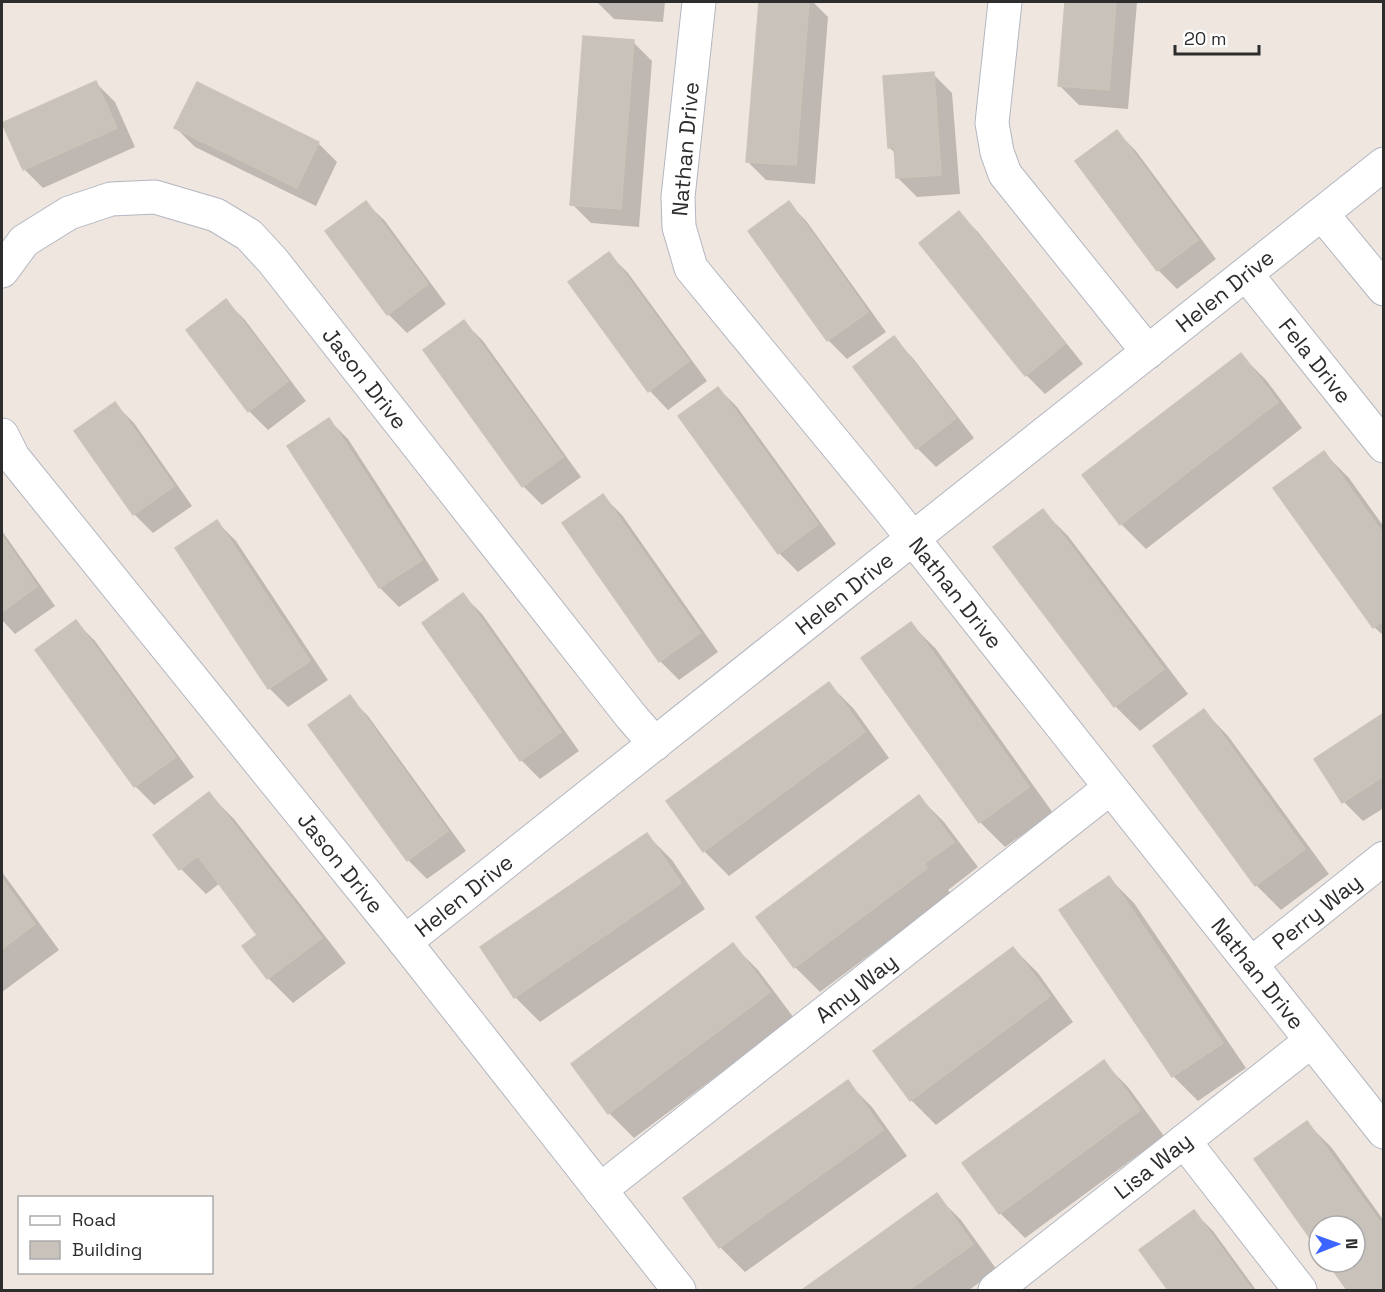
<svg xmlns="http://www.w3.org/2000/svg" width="1385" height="1292" font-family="'Space Grotesk',sans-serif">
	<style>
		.shadow { fill: #0003 }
		.building { fill: #c8c2ba; stroke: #cbc4b8; stroke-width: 1.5 }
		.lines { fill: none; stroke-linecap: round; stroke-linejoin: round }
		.minor-casing { stroke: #b3b6c1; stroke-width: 35 }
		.minor { stroke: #fff; stroke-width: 33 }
		.labels { text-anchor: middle; stroke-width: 4.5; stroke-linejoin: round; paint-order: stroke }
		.street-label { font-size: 22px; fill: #2d2d2d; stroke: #fff }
	</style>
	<rect width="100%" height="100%" fill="#efe7df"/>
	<!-- shadow -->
	<g class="shadow">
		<polygon points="597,2 665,2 663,22 614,19"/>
		<polygon points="760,2 813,2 828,17 815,184 766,180 747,161"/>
		<polygon points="1067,2 1137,2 1128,109 1079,105 1060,86"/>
		<polygon points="633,42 652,61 639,227 591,223 572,204"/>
		<polygon points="933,74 952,93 960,194 917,197 898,178 896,154 889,147"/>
		<polygon points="96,83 115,102 135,147 43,188 24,169"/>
		<polygon points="198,84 318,143 337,162 316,206 195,147 176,128"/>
		<polygon points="1117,132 1136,151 1216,259 1177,289 1158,270"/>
		<polygon points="366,203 385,221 446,304 407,333 388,314"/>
		<polygon points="789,203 807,222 886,332 847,359 828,340 750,231"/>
		<polygon points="959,213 978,232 1083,364 1045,394 1026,375 921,243"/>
		<polygon points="609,254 628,273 707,381 668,410 650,391"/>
		<polygon points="226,301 245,320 306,401 268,430 249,411"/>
		<polygon points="464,322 483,341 581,477 542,505 523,486 425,350"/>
		<polygon points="893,338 912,357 974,438 936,467 917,448"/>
		<polygon points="1241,355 1266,380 1302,428 1146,549 1121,524"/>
		<polygon points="718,388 737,407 836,544 798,572 779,553"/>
		<polygon points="115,404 134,423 192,506 153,533 134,514"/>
		<polygon points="329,420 348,439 439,580 399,607 380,588 289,447"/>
		<polygon points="1324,453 1349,478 1384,527 1384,636 1374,627"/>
		<polygon points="603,496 622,515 718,652 679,680 660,661"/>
		<polygon points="1043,511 1068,536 1188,694 1140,731 1115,706"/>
		<polygon points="217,522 236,541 328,680 288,707 269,688"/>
		<polygon points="2,531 55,606 15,634 2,620"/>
		<polygon points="463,595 482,614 579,751 540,779 521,760"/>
		<polygon points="76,622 95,641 194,777 154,805 135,786 37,651"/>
		<polygon points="911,624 936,649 1053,813 1005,847 980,822"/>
		<polygon points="829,684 854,709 889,758 729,876 704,851"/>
		<polygon points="349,697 368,716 466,851 427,879 408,860 311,726"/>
		<polygon points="1204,711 1228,736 1329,874 1281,910 1256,885"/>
		<polygon points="1384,715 1384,808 1363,821 1344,802 1316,759"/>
		<polygon points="209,794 234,819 346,963 293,1003 268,978 244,946 259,935 220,883 206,894 181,869 155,835"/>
		<polygon points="919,797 944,822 978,867 948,890 951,894 820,992 795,967"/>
		<polygon points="647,835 672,860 705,909 540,1022 515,997"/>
		<polygon points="2,872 59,950 2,992"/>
		<polygon points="1109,878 1134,903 1246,1068 1198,1101 1173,1076 1061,910"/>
		<polygon points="733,945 758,970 794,1018 634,1138 609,1113"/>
		<polygon points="1013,948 1038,973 1073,1022 936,1125 911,1100"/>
		<polygon points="1103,1062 1128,1087 1164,1136 1025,1238 1000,1213"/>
		<polygon points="847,1082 872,1107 907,1156 745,1272 720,1247"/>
		<polygon points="1307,1123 1332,1148 1384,1221 1384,1290 1349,1290 1329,1262 1355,1262 1355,1226 1319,1226 1319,1248"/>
		<polygon points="936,1195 961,1220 997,1270 969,1290 804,1290"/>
		<polygon points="1194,1212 1213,1231 1256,1290 1170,1290 1141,1250"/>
	</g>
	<!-- building -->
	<g class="building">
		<polygon points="759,2 809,2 796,165 746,162"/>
		<polygon points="1065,2 1116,2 1109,90 1058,86"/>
		<polygon points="583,36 634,40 621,209 570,205"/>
		<polygon points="934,72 941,175 896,178 894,147 888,148 883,76"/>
		<polygon points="96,81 117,128 23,170 2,123"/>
		<polygon points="197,82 319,142 297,188 174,128"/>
		<polygon points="1117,130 1198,240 1157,271 1075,161"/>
		<polygon points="366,201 428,284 387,315 325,231"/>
		<polygon points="789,201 868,312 827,341 748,231"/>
		<polygon points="959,211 1065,344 1025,376 919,243"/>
		<polygon points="609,252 689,361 648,392 568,282"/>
		<polygon points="226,299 288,381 248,412 186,330"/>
		<polygon points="464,320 563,457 522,487 423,350"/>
		<polygon points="894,336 956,418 916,449 853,367"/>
		<polygon points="1241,353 1278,402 1120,525 1082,475"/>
		<polygon points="718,387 818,524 778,554 678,416"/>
		<polygon points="115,402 174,486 133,515 74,431"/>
		<polygon points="329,418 422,560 379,588 287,446"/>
		<polygon points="1324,451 1384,535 1384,620 1373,628 1273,488"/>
		<polygon points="603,494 700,633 659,662 562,523"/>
		<polygon points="1043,509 1164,669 1114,707 993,547"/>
		<polygon points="217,520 310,661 268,689 175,548"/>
		<polygon points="2,536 37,586 2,612"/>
		<polygon points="463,593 561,732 520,761 422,623"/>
		<polygon points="76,620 176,757 134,787 35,650"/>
		<polygon points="911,622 1029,787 979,823 861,658"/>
		<polygon points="829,682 865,732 703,852 666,801"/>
		<polygon points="350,695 448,831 407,861 308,725"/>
		<polygon points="1204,709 1305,849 1255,886 1153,746"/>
		<polygon points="1384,713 1384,776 1342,803 1314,759"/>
		<polygon points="209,792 322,938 267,979 242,946 257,935 198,856 179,870 153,835"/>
		<polygon points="919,795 954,842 924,864 927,868 794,968 756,917"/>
		<polygon points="647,833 681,883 514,998 480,947"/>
		<polygon points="1109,876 1223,1043 1172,1077 1059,910"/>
		<polygon points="2,879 35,924 2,949"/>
		<polygon points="733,943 770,992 608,1114 571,1064"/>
		<polygon points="1013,947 1050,996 910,1101 873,1051"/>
		<polygon points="1104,1060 1140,1110 999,1214 962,1163"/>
		<polygon points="848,1080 883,1130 719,1248 683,1198"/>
		<polygon points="1307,1121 1384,1228 1384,1290 1347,1290 1327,1262 1355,1262 1355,1226 1319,1226 1319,1251 1254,1159"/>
		<polygon points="937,1193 973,1244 909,1290 802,1290"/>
		<polygon points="1194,1210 1252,1290 1168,1290 1139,1250"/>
	</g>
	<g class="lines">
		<!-- minor casing -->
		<g class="minor-casing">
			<g id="minor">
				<path id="s1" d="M699,2L678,197L679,227L691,268L887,506L1384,1132"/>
				<polyline points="1005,2 992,123 997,152 1005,174 1148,352"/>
				<polyline points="1322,214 1384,289"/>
				<path id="s2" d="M2,271L24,241L69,213L111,199L155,197L216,215L249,235L273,261L630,715L655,744"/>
				<path id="s3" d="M1246,274L1384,446"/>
				<path id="s4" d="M2,435L13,457L405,942L679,1290"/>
				<path id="s5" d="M405,942L1384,164"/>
				<path id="s6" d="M1251,964L1384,858"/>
				<polyline points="1184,1141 1300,1290"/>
				<path id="s7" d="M600,1190L1110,788"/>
				<path id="s8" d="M995,1290L1311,1041"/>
			</g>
		</g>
		<!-- minor -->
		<use href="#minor" class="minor"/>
	</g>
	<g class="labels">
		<!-- street labels -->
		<g class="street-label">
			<text transform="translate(685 149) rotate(-85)" y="8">Nathan Drive</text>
			<text dy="8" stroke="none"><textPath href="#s5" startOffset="1047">Helen Drive</textPath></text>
			<text dy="8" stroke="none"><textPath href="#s3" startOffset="111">Fela Drive</textPath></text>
			<text dy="8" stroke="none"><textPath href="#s2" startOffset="465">Jason Drive</textPath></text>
			<text dy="8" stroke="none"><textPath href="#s5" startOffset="561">Helen Drive</textPath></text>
			<text dy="8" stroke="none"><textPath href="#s1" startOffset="688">Nathan Drive</textPath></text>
			<text dy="8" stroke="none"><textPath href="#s4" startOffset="546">Jason Drive</textPath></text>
			<text dy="8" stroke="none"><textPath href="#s5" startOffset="75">Helen Drive</textPath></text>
			<text dy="8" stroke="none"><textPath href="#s6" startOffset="84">Perry Way</textPath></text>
			<text dy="8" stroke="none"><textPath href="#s1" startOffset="1174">Nathan Drive</textPath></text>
			<text dy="8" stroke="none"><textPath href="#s7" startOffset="326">Amy Way</textPath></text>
			<text dy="8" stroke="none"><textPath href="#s8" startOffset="201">Lisa Way</textPath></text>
		</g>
	</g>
	<!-- border -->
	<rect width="1385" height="1292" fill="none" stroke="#2d2d2d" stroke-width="6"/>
	<!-- legend -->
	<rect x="18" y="1196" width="195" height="78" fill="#ffffff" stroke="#ababab" stroke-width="1.5"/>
	<rect x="30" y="1216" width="30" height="9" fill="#ffffff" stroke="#ababab" stroke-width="1.5"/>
	<text x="72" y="1226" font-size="18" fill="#2d2d2d">Road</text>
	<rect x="30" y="1241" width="30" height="18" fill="#c8c2ba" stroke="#ababab" stroke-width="1.5"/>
	<text x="72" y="1256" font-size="18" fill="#2d2d2d">Building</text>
	<!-- north arrow -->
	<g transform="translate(1337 1244) rotate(89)"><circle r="28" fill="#ffffff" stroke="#ababab" stroke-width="1.5"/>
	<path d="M0-4.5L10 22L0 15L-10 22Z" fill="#3c65ff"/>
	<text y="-9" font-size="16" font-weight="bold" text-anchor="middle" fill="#2d2d2d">N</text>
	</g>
	<!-- scale -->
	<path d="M1175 45v9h84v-9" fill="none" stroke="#2d2d2d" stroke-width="3"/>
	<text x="1184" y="45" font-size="18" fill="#2d2d2d" stroke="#ffffff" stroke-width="4.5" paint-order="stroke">20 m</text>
</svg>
